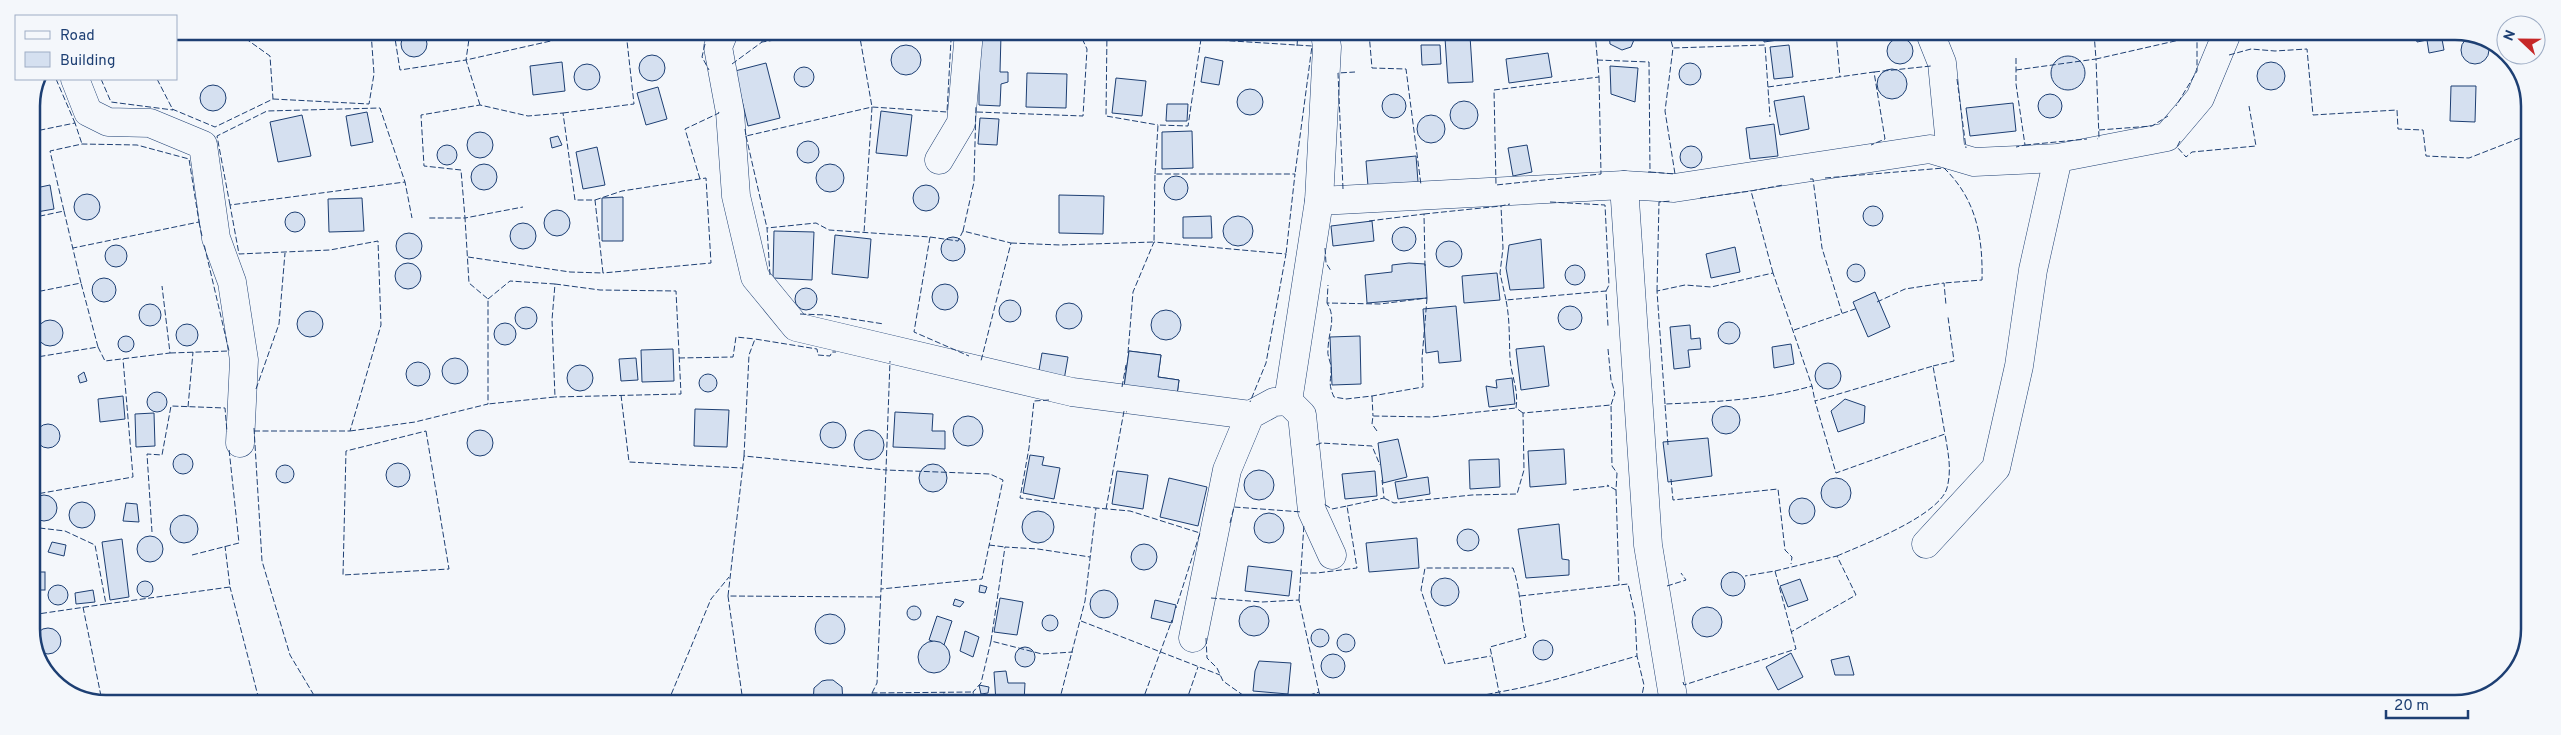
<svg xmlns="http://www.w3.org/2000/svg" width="2561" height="735" font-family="Overpass,sans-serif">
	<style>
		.building { fill: #d5e0f0; stroke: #1d3f73 }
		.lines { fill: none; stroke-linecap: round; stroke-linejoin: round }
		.minor-casing { stroke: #1d3f73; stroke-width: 29 }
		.minor { stroke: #f4f7fb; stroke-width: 28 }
		.fence { stroke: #1d3f73; stroke-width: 1; stroke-dasharray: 6 2.5; stroke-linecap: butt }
		.rim { fill: none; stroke: #1d3f73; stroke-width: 2.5 }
	</style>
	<rect width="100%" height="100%" fill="#f4f7fb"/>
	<!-- building -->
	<g class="building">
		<circle cx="414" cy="44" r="13"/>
		<polygon points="509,32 537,32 512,40"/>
		<polygon points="778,32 802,32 802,35 778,36"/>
		<rect x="1203" y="32" width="26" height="3"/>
		<polygon points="1609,33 1635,33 1636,35 1631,47 1622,50 1610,44"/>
		<polygon points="1699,33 1718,33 1708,37"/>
		<polygon points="1763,33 1791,33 1792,38 1764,42"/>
		<polygon points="2415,34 2441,34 2444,50 2429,53 2427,40 2417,42"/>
		<polygon points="979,35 1001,35 1000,72 1008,72 1008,82 1001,84 1000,106 979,105"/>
		<circle cx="2475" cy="50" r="14"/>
		<polygon points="1470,36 1473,82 1448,83 1445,38"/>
		<circle cx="1900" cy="51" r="13"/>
		<polygon points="1421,45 1440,45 1441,64 1422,65"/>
		<polygon points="1789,45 1793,77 1774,79 1770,47"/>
		<circle cx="906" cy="60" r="15"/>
		<polygon points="1548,53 1552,77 1509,83 1506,59"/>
		<circle cx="652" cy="68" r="13"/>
		<circle cx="2068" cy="73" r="17"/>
		<polygon points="1205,57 1223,61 1219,85 1201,82"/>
		<circle cx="2271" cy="76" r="14"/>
		<polygon points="562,62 565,91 533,95 530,66"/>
		<polygon points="766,63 780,118 748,126 735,71"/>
		<circle cx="1690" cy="74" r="11"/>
		<circle cx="587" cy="77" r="13"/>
		<polygon points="1610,66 1638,68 1635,102 1611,94"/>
		<circle cx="804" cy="77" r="10"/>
		<circle cx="1892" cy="84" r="15"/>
		<polygon points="1027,73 1067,74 1066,108 1026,107"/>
		<polygon points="1116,78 1146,81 1142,116 1112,113"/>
		<circle cx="213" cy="98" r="13"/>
		<polygon points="2451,86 2476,86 2475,122 2450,121"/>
		<polygon points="658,87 667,119 646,125 637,93"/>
		<circle cx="1250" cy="102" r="13"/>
		<circle cx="1394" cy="106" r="12"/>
		<circle cx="2050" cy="106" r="12"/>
		<polygon points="1804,96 1809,129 1780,135 1774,101"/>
		<circle cx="1464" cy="115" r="14"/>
		<polygon points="2013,103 2016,131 1970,136 1966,108"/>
		<polygon points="1167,104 1188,104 1187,121 1166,121"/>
		<polygon points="881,111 912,115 907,156 876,153"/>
		<polygon points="367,112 373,142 351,146 346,116"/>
		<polygon points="302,115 311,156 278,162 270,122"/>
		<circle cx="1431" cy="129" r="14"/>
		<polygon points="980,118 999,119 997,145 978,144"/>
		<polygon points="1774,124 1778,156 1750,159 1746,128"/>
		<polygon points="1192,131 1193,168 1162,169 1162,132"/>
		<circle cx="480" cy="145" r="13"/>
		<polygon points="558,136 562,145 552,148 550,138"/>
		<circle cx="808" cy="152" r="11"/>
		<polygon points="1527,145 1532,172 1513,176 1508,148"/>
		<circle cx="447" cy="155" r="10"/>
		<circle cx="1691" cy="157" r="11"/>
		<polygon points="597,147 605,185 583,189 576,152"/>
		<polygon points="1416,156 1418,182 1368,186 1366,161"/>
		<circle cx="484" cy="177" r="13"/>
		<circle cx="830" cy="178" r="14"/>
		<circle cx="1176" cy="188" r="12"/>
		<polygon points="50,185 54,209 31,213 31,189"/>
		<circle cx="926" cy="198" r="13"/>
		<circle cx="87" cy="207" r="13"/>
		<polygon points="1059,195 1104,196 1103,234 1059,233"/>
		<polygon points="623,197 623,241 602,241 602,198"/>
		<polygon points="362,198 364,231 329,232 328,199"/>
		<circle cx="1873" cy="216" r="10"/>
		<circle cx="557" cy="223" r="13"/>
		<circle cx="295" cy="222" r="10"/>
		<circle cx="1238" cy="231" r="15"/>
		<polygon points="1211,216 1212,238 1183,238 1183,217"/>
		<polygon points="1372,221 1374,241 1333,246 1331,226"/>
		<circle cx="523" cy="236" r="13"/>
		<circle cx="1404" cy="239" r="12"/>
		<polygon points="774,231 814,232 812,280 773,278"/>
		<circle cx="409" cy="246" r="13"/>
		<polygon points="835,235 871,239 868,278 832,274"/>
		<circle cx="953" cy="249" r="12"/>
		<polygon points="1541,239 1544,288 1510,290 1506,268 1509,245"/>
		<circle cx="1449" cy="254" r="13"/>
		<polygon points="31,244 39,255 36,263 31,267"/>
		<circle cx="116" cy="256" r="11"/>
		<polygon points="1735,247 1740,272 1711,278 1706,254"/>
		<polygon points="1409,263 1425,264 1427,298 1367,303 1365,275 1392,272 1392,265"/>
		<circle cx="408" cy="276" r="13"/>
		<circle cx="1856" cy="273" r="9"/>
		<circle cx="1575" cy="275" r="10"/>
		<polygon points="1497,273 1500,300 1464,303 1462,276"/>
		<circle cx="104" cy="290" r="12"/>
		<circle cx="945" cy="297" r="13"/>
		<circle cx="806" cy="299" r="11"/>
		<polygon points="1875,292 1890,327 1868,337 1853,302"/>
		<circle cx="1010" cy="311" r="11"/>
		<circle cx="1069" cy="316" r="13"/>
		<circle cx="150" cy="315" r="11"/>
		<polygon points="1456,306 1461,361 1439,363 1438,351 1426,353 1423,309"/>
		<circle cx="1570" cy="318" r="12"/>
		<circle cx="526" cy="318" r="11"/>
		<circle cx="1166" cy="325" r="15"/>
		<circle cx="310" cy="324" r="13"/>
		<circle cx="50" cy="333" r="13"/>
		<circle cx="1729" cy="333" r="11"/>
		<circle cx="505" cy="334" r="11"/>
		<circle cx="187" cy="335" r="11"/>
		<polygon points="1690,325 1691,339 1700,338 1701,349 1688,350 1690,367 1674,369 1670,327"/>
		<polygon points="1360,336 1361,384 1332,385 1330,337"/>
		<circle cx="126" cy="344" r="8"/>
		<polygon points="1791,344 1794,364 1774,368 1772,347"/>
		<polygon points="1544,346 1549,386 1521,390 1516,349"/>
		<polygon points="673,349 674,381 642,382 641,350"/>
		<polygon points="1129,351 1161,355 1158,377 1179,380 1177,395 1124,387"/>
		<polygon points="1129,351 1161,355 1158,377 1179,380 1177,395 1124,387"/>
		<polygon points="1042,353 1068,357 1064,380 1038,376"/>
		<polygon points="636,358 638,380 621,381 619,359"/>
		<circle cx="455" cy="371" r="13"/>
		<circle cx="418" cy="374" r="12"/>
		<circle cx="1828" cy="376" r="13"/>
		<circle cx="580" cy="378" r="13"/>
		<polygon points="84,372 87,381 80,383 78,376"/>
		<circle cx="708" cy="383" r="9"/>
		<polygon points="1512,378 1515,404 1489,407 1486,386 1497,388 1496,380"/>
		<circle cx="157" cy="402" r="10"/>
		<polygon points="123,396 125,419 100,422 98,399"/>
		<polygon points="1845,399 1865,406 1864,423 1838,432 1831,411"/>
		<circle cx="1726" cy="420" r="14"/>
		<polygon points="695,409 729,410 727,447 694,446"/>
		<polygon points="895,412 933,414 932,431 945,431 945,449 893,447"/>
		<polygon points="154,413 155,446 136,447 135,414"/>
		<circle cx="968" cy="431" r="15"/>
		<circle cx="833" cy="435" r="13"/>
		<circle cx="48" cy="436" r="12"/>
		<circle cx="869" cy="445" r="15"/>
		<circle cx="480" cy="443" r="13"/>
		<polygon points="1708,438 1712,476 1668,482 1663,442"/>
		<polygon points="1398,439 1407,477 1383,483 1378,443"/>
		<polygon points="1564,449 1566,484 1530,487 1528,451"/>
		<circle cx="183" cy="464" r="10"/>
		<polygon points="1030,455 1044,457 1042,465 1060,468 1054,499 1023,493"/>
		<polygon points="1499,459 1500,487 1470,489 1469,460"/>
		<circle cx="398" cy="475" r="12"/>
		<circle cx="933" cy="478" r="14"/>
		<circle cx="285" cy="474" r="9"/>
		<circle cx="1259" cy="485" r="15"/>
		<polygon points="1117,471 1148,475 1143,509 1112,504"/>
		<polygon points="1375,471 1377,496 1345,499 1342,474"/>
		<polygon points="1428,477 1430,494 1398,499 1395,482"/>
		<circle cx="1836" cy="493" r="15"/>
		<polygon points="1169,478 1207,487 1198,526 1160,517"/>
		<circle cx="44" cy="508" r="13"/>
		<circle cx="1802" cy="511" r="13"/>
		<circle cx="82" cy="515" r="13"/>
		<polygon points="126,503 137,504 139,522 123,521"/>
		<circle cx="1038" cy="527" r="16"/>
		<circle cx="1269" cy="528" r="15"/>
		<circle cx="184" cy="529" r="14"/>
		<polygon points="1559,524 1562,559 1569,560 1569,575 1526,578 1518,529"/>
		<circle cx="1468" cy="540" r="11"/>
		<circle cx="150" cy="549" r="13"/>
		<polygon points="1417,538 1419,568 1369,572 1366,543"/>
		<polygon points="122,539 129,597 110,600 102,542"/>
		<polygon points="52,542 66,545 64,556 48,552"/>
		<circle cx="1144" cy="557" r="13"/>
		<polygon points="1248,566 1292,571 1289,596 1245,591"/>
		<circle cx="1733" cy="584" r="12"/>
		<rect x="35" y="572" width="10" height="18"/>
		<circle cx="1445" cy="592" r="14"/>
		<polygon points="1800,579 1808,600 1788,607 1780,586"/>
		<circle cx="145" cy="589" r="8"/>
		<circle cx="58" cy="595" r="10"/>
		<polygon points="980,585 987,587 985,593 979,592"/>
		<polygon points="93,590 95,602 76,604 75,593"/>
		<circle cx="1104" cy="604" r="14"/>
		<polygon points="1000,598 1023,602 1017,635 994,632"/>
		<polygon points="955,599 964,602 960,607 953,605"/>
		<polygon points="1155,600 1176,605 1172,623 1151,618"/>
		<circle cx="914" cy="613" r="7"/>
		<circle cx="1254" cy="621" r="15"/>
		<circle cx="1707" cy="622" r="15"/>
		<circle cx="830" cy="629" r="15"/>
		<circle cx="1050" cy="623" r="8"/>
		<polygon points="937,616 952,621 944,645 929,640"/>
		<circle cx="48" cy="641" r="13"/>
		<circle cx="1320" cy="638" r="9"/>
		<polygon points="965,631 979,637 973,657 960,651"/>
		<circle cx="1346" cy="643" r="9"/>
		<circle cx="1543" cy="650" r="10"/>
		<circle cx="934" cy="657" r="16"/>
		<circle cx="1025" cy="657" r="10"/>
		<polygon points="1791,653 1803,677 1778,690 1766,667"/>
		<circle cx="1333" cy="666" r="12"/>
		<polygon points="1849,656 1854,675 1835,675 1831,660"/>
		<polygon points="1259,661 1291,663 1288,694 1253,691 1255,671"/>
		<polygon points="1006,671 1008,683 1025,683 1024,702 996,702 994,672"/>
		<polygon points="827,680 833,680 842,687 843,702 813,702 814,688 822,681"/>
		<polygon points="979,685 989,687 988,693 981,694"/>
	</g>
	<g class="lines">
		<!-- minor casing -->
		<g class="minor-casing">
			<g id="minor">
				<polyline points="724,32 718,47 730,112 736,196 755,277 796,327 1072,392 1250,415"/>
				<polyline points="1930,33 1942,63 1951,155"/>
				<polyline points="75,79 88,112 108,122 150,123 203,145 216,238 232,282 244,360 240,443"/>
				<polyline points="939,160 961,123 969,32"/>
				<polyline points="1624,185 1648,545 1674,703"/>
				<polyline points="1319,201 1624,185 1674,188 1930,149 1974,162 2058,158 2167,137 2200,98 2227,33"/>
				<polyline points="1288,401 1302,415 1312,511 1332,555"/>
				<polyline points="1926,544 1996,468 2019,366 2033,270 2058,158"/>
				<polyline points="1193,638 1227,470 1250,415 1274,402 1288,401 1319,201 1327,47 1325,33"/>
			</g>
		</g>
		<!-- minor -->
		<use href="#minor" class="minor"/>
		<!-- fence -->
		<g class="fence">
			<polyline points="394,32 400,70 466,60 470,32"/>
			<polyline points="582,32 582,34 591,32"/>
			<polyline points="761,32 762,42 827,32"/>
			<polyline points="859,32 872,107 947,112 951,40 955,32"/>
			<polyline points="1107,32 1106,116 1158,125"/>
			<polyline points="1201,32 1201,39"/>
			<polyline points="1369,33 1372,68 1406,69 1421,185"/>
			<polyline points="1595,33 1599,77"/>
			<polyline points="1669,33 1673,48"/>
			<polyline points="1836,33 1840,77"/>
			<polyline points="2094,33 2096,59 2197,36 2197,71 2176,106"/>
			<polyline points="1947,39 1980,33"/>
			<polyline points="705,44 702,57 709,70"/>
			<polyline points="1297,46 1298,32"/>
			<polyline points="2229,55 2251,49 2275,51 2307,49 2313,115 2397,110 2398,129 2423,130 2426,156 2469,158 2528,135 2523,85"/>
			<polyline points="2016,58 2016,84 2025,145 2016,147"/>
			<polyline points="1597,60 1649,62 1650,172 1648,172"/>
			<polyline points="732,64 762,42"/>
			<polyline points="2016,70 2096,59 2099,138 2097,139"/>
			<polyline points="1874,72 1931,66 1930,64"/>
			<polygon points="1599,77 1601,174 1496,185 1494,90"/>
			<polyline points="56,79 75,123"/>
			<polyline points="101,79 111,102 173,110"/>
			<polyline points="157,79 173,110"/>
			<polyline points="1957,79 1966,148"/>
			<polyline points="1768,87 1874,72 1885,139 1871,145"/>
			<polyline points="273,99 369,104 374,74 371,32"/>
			<polyline points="480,105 466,60 582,34"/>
			<polyline points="172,109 215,127 273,99 270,56 235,31"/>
			<polyline points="977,112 1083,116 1087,49 1079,32"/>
			<polyline points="563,113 634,104 626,32"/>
			<polyline points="745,129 746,136 872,107 864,233"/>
			<polyline points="2099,130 2152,126 2168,116"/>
			<polyline points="31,132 75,123 82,144"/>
			<polyline points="746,136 767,228"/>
			<polyline points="2180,141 2177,147 2186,157 2192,152 2256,146 2249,106"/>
			<polyline points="2025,145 2087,139"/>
			<polyline points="1650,172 1675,174 1665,111 1673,48 1765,45 1770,117"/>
			<polyline points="1155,174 1158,125 1188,126 1201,39 1312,46 1295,174"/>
			<path d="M1825,178L1944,168C1976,199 1983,236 1982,280L1944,283"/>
			<polyline points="700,179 685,129 719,113 718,111"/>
			<polyline points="1810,179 1813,179 1822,248 1842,313"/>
			<polyline points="1343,189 1338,73 1355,72"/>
			<polyline points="1700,198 1751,191"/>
			<polyline points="595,200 622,191 706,178 711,263 603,273"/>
			<polyline points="1550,202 1605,205 1609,285 1606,291"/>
			<polyline points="230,205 217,136 267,111 380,108 405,182"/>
			<polyline points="1424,214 1501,206"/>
			<polyline points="31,218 64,211 50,151 82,144 137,145 189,159 199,222 73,248"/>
			<polyline points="1369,221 1424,214 1425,266"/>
			<polyline points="199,222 202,236"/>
			<polyline points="963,231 974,182 976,105"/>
			<polyline points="930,237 958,241 963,231 1011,243 981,361"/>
			<polyline points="1011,243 1060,245 1154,242 1155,174 1295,174 1286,254"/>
			<polyline points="1325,248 1326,263 1331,271"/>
			<polyline points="468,257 570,272 603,273 595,200 575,200 563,113 528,116 480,105 421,115 424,166 461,170 465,218 523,207"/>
			<polyline points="1773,273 1751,191 1783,185"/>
			<polyline points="770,275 767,228 816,223 829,230 930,237 914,332 969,356"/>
			<polyline points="555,284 600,290 676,291 681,394 555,397"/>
			<polyline points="1657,291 1659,202 1672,201"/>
			<polyline points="31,293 81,283 64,211"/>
			<path d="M1427,298L1422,359L1423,387L1372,396L1346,399L1334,397C1327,382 1332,380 1331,366C1330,360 1327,355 1328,350C1328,332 1337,319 1327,303L1380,304Z"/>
			<polyline points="488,299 510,281 555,284 552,320 555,397 488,404"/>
			<polyline points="1506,300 1500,273 1503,248 1501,206 1510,204"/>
			<polyline points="1877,302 1905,289 1944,283 1946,305"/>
			<polyline points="1327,303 1328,285"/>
			<polyline points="800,314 826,315 884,324"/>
			<polyline points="1794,330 1858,308"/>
			<polyline points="98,347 105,361 170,353 162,286"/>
			<polyline points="1608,349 1611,380 1615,393 1611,405"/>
			<polyline points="170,353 229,351 204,244"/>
			<polyline points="1128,353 1133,292 1154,242 1286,254 1266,363 1250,402"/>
			<polyline points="31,358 98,347 81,283"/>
			<polyline points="679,358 733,357 736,337 755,339"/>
			<polyline points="1933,366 1954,361 1948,317"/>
			<polyline points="1122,387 1126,365"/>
			<polyline points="256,389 279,324 285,253"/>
			<polyline points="621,395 629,462 742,468"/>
			<polyline points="1372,396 1373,416"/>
			<polyline points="1049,400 1034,401 1029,448 1020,498 1096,508"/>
			<polyline points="1665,404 1657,291 1685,285 1711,287 1773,273 1812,386"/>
			<polyline points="188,407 193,352"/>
			<path d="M1523,413L1516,408C1519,389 1511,376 1510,358C1509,338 1510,320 1506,300L1606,291L1608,326"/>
			<polyline points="254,428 262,561 290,655 318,702"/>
			<polyline points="254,431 350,431 381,325 378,241 330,250 239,254 230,205 405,182 412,218"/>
			<polyline points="350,431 415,422 488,404 488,299 469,283 465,218 427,218"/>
			<polygon points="426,431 449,569 343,575 346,451"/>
			<polyline points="1377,431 1372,424 1373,416 1431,417 1516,408"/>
			<polyline points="1316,445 1321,443 1372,446 1380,465"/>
			<path d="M1668,445L1665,404C1715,402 1763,400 1812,386L1815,401"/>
			<polyline points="744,456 749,355 755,339 817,349 818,355 830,356 832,352 836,352"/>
			<polyline points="1671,479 1673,500 1778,489 1785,550 1792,557 1791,564"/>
			<polyline points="1573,490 1609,486"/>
			<polyline points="1616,490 1619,585"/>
			<polyline points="31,495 133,477 123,359"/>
			<polyline points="1384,498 1394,503 1472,495 1517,494 1524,470 1523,413 1611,405 1612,466 1617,473 1616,490 1607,485"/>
			<polyline points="1347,506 1384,498 1382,480"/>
			<polyline points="1106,509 1124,411 1127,412"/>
			<polyline points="1230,523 1234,507 1302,512"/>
			<polyline points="31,527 65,531 95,545 106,604 31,615"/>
			<polyline points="152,532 147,454 162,455 171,406 225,408 227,432"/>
			<polyline points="989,545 1005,547"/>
			<polyline points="192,555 239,543 229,449"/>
			<path d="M1837,556C1862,545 1939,516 1947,488C1952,469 1948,453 1945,434L1836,473L1815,401L1933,366L1945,434"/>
			<polyline points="1775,571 1837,556 1856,595 1791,632"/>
			<polyline points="1302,573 1317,573 1357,568 1347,506 1332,509 1324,504"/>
			<polyline points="1667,586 1686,580 1681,573"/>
			<polyline points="728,596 743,702"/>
			<polyline points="1520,596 1628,584 1635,615 1637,656"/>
			<polyline points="881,597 728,596 744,456 886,470 890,361"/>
			<polyline points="1211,598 1262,602 1299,600 1319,692 1285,703"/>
			<polyline points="1299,600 1304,524"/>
			<polyline points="106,604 230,587 225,546"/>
			<polyline points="83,607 102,701"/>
			<polyline points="1081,621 1220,675"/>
			<polyline points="1206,638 1207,658 1217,668 1223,681 1247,698 1269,703"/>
			<polyline points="991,641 1005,547 1038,549 1090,557"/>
			<polyline points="1683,682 1684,685 1796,649 1775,571 1745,576"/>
			<polyline points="1319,692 1322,703"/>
			<polyline points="872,693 877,683 881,589 982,579 1003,480 990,474 886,470 881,589"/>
			<polyline points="263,697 264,701"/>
			<path d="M1470,698L1499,692L1490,647L1526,637C1520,614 1521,591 1513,568H1425L1421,590L1445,664L1491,656"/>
			<polyline points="230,701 258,696 230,587"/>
			<polyline points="668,702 711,599 729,577"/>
			<polyline points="871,702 872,693 973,692"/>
			<polyline points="943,702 944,692"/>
			<polyline points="975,702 973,692 981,683 991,641 1042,654 1073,652"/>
			<polyline points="1059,702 1085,601 1096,508 1130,511 1200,533 1176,608"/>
			<polyline points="1142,702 1172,620"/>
			<polyline points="1186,702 1198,667"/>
			<path d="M1505,703L1499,692C1546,684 1591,669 1637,656L1644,685L1642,695"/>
		</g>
	</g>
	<!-- crop -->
	<path d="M0 0H2561V735H0ZM106 40H2455A66 66 0 0 1 2521 106V629A66 66 0 0 1 2455 695H106A66 66 0 0 1 40 629V106A66 66 0 0 1 106 40Z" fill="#f4f7fb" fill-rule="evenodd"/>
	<path class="rim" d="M106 40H2455A66 66 0 0 1 2521 106V629A66 66 0 0 1 2455 695H106A66 66 0 0 1 40 629V106A66 66 0 0 1 106 40Z"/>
	<!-- legend -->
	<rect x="15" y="15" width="162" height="65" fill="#f4f7fb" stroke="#9eadc5"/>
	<rect x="25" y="31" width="25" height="8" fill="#f4f7fb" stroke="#9eadc5"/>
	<text x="60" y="40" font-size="15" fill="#1d3f73">Road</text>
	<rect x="25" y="52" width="25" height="15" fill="#d5e0f0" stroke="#9eadc5"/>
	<text x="60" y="65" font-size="15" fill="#1d3f73">Building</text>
	<!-- north arrow -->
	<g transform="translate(2521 40) rotate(292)"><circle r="24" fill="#f4f7fb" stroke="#9eadc5"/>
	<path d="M0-4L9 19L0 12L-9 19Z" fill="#c62828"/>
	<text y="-8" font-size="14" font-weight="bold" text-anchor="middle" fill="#1d3f73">N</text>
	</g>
	<!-- scale -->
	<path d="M2386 710v8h82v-8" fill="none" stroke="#1d3f73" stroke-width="2.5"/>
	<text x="2394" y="710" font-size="15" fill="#1d3f73" stroke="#f4f7fb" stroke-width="4" paint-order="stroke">20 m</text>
</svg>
